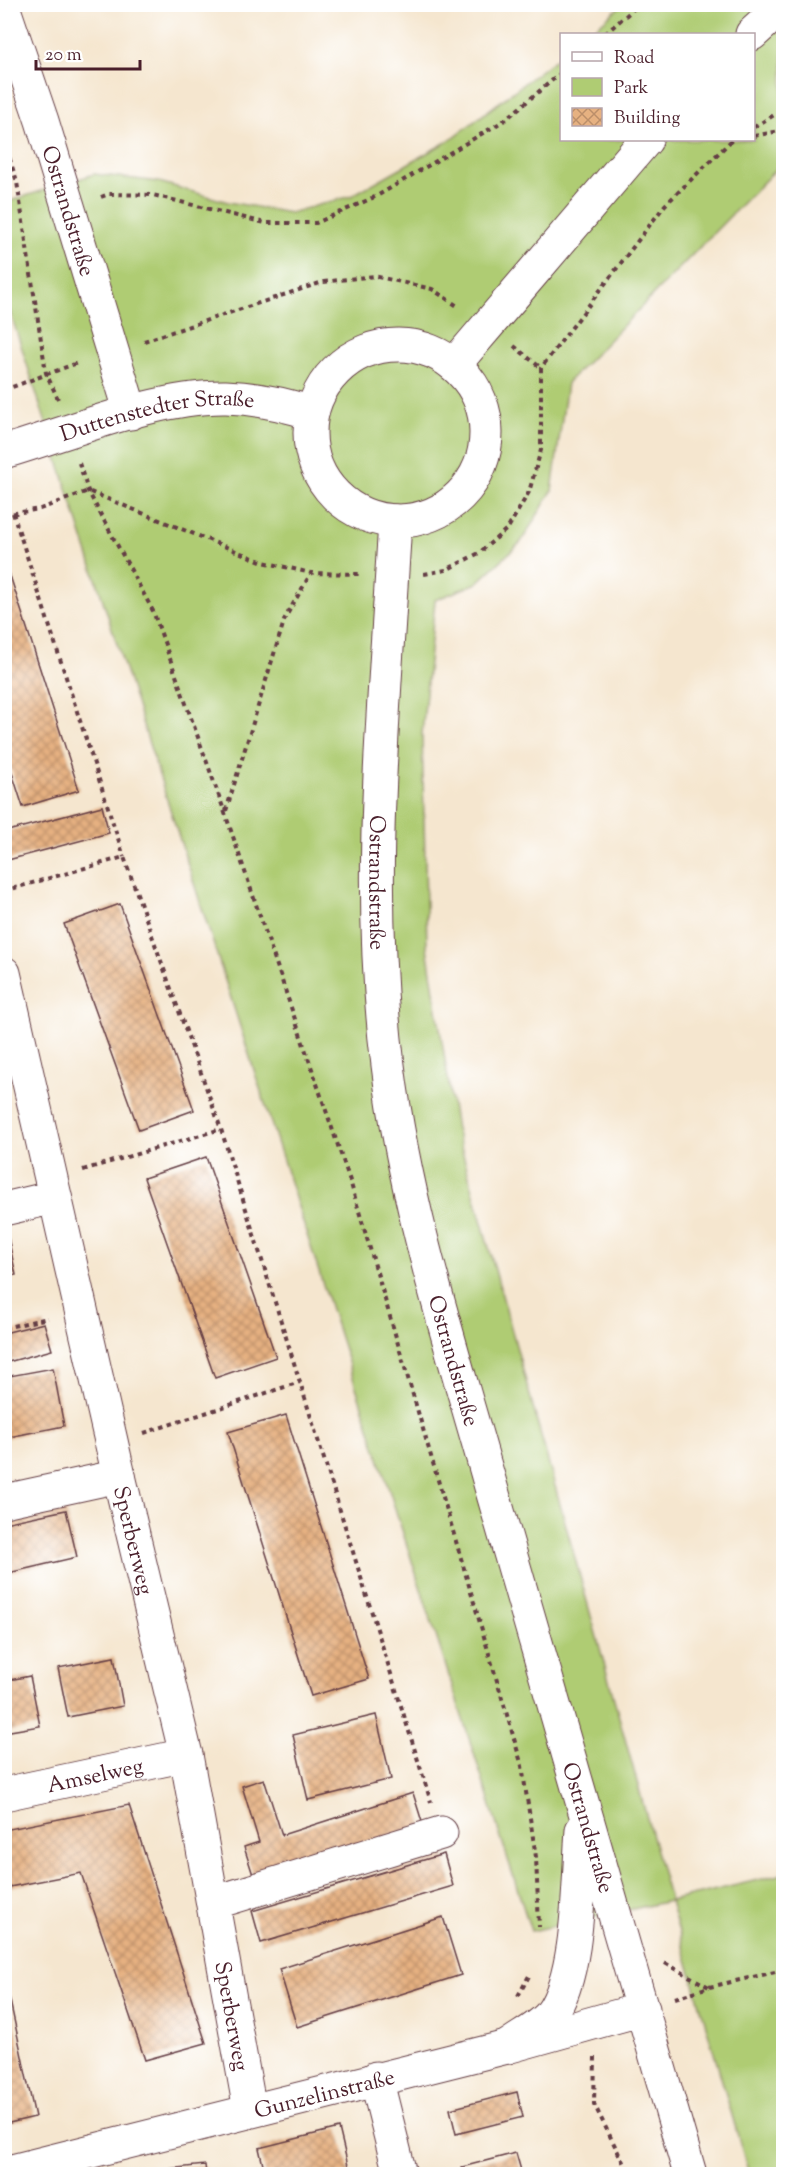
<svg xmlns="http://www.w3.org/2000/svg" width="788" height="2179" font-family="'Sorts Mill Goudy',serif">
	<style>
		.green { fill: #afcc73; stroke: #7c764f; stroke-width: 1.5 }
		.building { fill: url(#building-cross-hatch) }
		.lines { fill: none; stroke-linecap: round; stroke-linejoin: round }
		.minor-casing { stroke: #643d44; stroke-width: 35 }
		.major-casing { stroke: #643d44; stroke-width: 35 }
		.path { stroke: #643d44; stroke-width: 4; stroke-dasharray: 4.5 4.5; stroke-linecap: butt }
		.minor { stroke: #fff; stroke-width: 33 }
		.major { stroke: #fff; stroke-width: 33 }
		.labels { text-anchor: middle; stroke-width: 4.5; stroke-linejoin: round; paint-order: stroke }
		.street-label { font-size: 22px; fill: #4a1f2b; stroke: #fff }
	</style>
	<defs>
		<pattern id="building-cross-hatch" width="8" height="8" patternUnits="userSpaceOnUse" patternTransform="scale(1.5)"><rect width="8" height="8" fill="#e6b181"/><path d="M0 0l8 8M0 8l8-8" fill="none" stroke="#bc8f6a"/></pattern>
	</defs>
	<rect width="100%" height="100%" fill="#fff"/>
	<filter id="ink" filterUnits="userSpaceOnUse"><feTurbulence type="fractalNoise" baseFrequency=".0167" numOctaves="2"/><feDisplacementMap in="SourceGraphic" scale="12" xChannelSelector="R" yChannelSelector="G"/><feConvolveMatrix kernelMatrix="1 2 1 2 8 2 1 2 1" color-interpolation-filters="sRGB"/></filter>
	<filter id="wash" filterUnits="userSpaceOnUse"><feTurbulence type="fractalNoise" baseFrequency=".008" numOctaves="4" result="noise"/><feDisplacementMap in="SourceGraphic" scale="24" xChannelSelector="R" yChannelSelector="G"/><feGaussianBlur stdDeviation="1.35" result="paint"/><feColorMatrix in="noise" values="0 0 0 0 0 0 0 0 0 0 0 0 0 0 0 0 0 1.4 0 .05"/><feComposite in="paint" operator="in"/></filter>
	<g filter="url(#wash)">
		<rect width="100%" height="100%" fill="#f5e6cf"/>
		<!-- green -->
		<polygon class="green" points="622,5 783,5 783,162 567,383 552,491 521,542 477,583 435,600 422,734 427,947 456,1129 670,1901 783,1874 783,2174 749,2174 670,1901 531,1931 5,296 4,203 94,174 159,182 228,202 290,213 351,196 450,140 561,55 562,140 754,140 754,34 588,34"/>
		<g id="blocks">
			<!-- building -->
			<g class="building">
				<polygon points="5,560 79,790 23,807 4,748"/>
				<polygon points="102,806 109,833 8,860 4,832"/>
				<polygon points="120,904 194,1110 139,1130 64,924"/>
				<polygon points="206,1157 276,1357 215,1378 144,1178"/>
				<polygon points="8,1237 16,1275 4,1278 4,1238"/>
				<polygon points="44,1323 52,1350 8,1362 4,1333"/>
				<polygon points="53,1368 64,1426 4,1438 4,1377"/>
				<polygon points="286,1415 369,1679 311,1696 228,1432"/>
				<polygon points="66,1510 77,1557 4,1574 4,1523"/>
				<polygon points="114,1657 123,1706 68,1717 58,1668"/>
				<polygon points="30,1676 40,1726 4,1732 4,1681"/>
				<polygon points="376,1715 391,1779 308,1800 293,1735"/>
				<polygon points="264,1779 282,1835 413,1793 423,1825 254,1878 244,1847 259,1842 242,1786"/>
				<polygon points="129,1805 206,2043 145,2060 81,1873 4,1888 4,1830"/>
				<polygon points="444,1854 453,1886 261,1943 252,1911"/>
				<polygon points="443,1917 461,1975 297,2027 279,1969"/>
				<polygon points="9,1996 35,2117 9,2123 4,2104 4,1997"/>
				<polygon points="517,2092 523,2117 456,2134 450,2109"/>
				<polygon points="339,2128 350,2174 265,2174 259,2148"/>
				<polygon points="516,2153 522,2174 464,2174 462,2167"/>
				<polygon points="205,2165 206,2174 139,2174 139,2172"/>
			</g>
		</g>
	</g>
	<g filter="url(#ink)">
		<use href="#blocks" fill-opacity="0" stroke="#643d44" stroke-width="1.5"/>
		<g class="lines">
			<!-- minor casing -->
			<g class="minor-casing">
				<g id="minor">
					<path id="s1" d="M4,9L42,121L131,413"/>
					<path id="s2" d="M4,452C72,432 156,396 226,397C256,398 284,404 312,413"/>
					<path id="s3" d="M4,973L119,1476L186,1755L250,2110"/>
					<polyline points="4,1209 55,1197"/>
					<polyline points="4,1501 119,1476"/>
					<path id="s4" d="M4,1794L186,1755"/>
					<polyline points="213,1903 441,1833"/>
					<polyline points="376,2078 400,2174"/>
					<path id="s5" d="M4,2173L507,2047L643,2009"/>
				</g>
			</g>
			<!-- major casing -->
			<g class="major-casing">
				<g id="major">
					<polyline points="752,34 784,5"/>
					<circle cx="398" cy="433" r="88"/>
					<polyline points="454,365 646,140"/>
					<path id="s6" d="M395,521C385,702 365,885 388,1065C406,1209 452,1348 491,1487C556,1717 624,1945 690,2174"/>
					<path d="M507,2047C520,2037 541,2027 551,2014C580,1974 578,1880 582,1830"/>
				</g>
			</g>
			<!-- path -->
			<g class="path">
				<polyline points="605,34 639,4"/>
				<polyline points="754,127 784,109"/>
				<polyline points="754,136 784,130"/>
				<polyline points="4,141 17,182 46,373 58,399"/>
				<polyline points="101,197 109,194 153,195 265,223 316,223 377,196 505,120 562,72"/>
				<polyline points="144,341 323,282 374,276 432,289 459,307"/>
				<polyline points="514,346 541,368"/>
				<polyline points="4,390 80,362"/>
				<polyline points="79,463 88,491 153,611 225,813 351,1184 522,1766 536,1857 539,1927"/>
				<polyline points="13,513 124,857"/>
				<polyline points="4,515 40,509 88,491 263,562 311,573 360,574"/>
				<polyline points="424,574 446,570 479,553 508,528 529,492 541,450 541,368 665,205 732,140"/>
				<polyline points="226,811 285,618 311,573"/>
				<polyline points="4,891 124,857 221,1129 431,1802"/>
				<polyline points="83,1170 221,1129"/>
				<polyline points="4,1328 48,1318"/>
				<polyline points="144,1433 300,1382"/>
				<polyline points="665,1963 709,1987"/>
				<polyline points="518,1996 530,1974"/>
				<polyline points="675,1998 709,1987 784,1970"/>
				<polyline points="595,2057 594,2104 629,2174"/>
			</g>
			<!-- minor -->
			<use href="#minor" class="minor"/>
			<!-- major -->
			<use href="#major" class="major"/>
		</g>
	</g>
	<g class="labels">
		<!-- street labels -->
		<g class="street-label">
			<text dy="8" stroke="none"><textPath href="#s1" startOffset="212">Ostrandstraße</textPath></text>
			<text dy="8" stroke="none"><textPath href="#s2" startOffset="159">Duttenstedter Straße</textPath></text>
			<text dy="8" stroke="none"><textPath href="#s6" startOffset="362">Ostrandstraße</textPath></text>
			<text dy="8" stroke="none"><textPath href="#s6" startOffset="848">Ostrandstraße</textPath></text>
			<text dy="8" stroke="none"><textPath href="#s3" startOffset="582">Sperberweg</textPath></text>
			<text dy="8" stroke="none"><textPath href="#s4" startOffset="93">Amselweg</textPath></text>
			<text dy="8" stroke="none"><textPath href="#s6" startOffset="1334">Ostrandstraße</textPath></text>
			<text dy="8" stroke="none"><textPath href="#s3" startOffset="1068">Sperberweg</textPath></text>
			<text dy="8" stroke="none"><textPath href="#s5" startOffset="330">Gunzelinstraße</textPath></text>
		</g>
	</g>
	<!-- margin -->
	<rect width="788" height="2179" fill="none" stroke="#fff" stroke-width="24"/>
	<!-- legend -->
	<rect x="560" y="33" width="195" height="108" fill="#ffffff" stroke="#b7a5aa" stroke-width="1.5"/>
	<rect x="572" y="52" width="30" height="9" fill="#ffffff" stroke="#b7a5aa" stroke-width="1.5"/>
	<text x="614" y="63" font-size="18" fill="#4a1f2b">Road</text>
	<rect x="572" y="78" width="30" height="18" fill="#afcc73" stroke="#b7a5aa" stroke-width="1.5"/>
	<text x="614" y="93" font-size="18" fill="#4a1f2b">Park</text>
	<rect x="572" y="108" width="30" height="18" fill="url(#building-cross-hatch)" stroke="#b7a5aa" stroke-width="1.5"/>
	<text x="614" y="123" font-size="18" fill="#4a1f2b">Building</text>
	<!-- scale -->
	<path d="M36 60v9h104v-9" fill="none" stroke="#4a1f2b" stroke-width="3"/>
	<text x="45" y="60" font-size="18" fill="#4a1f2b" stroke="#ffffff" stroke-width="4.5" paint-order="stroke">20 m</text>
</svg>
